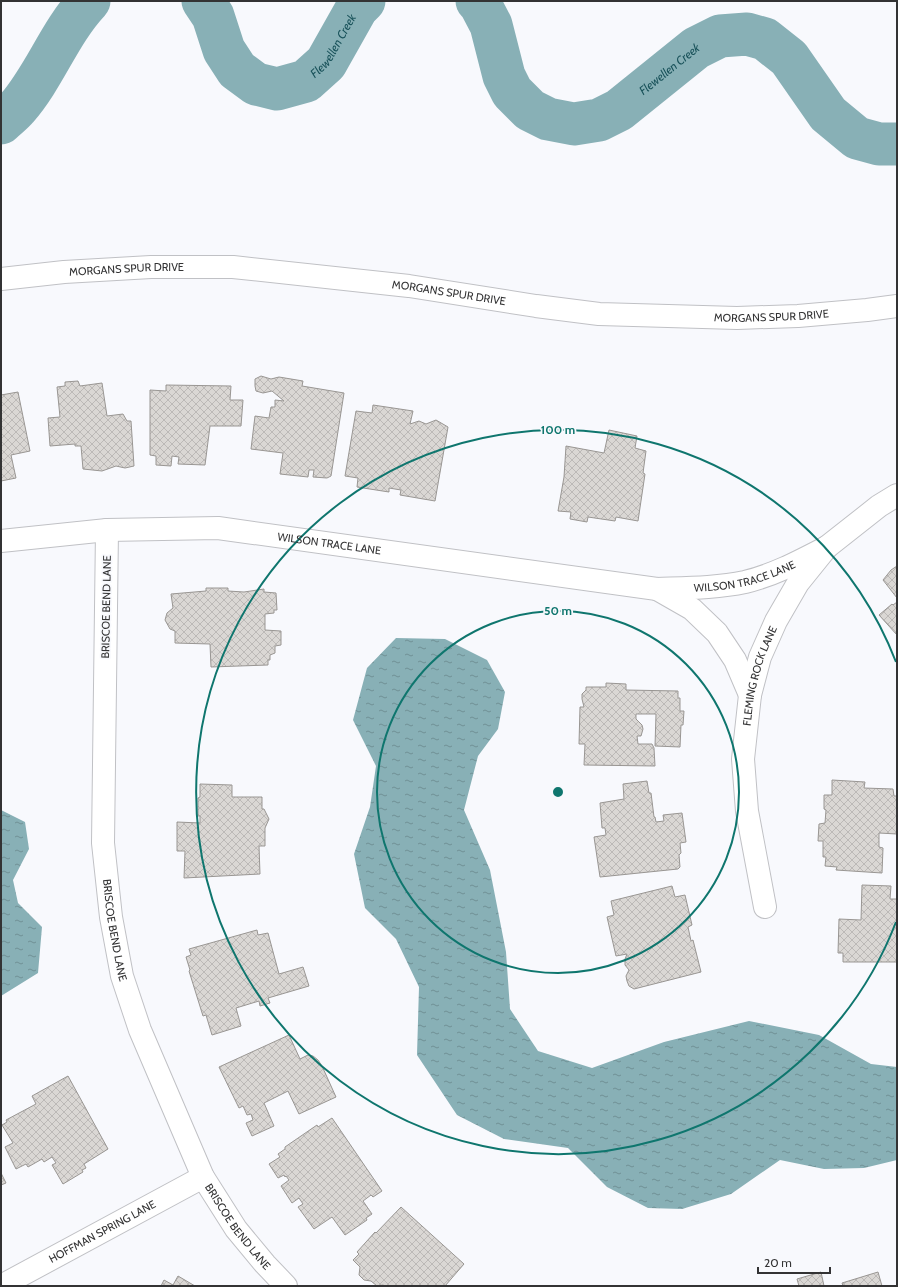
<svg xmlns="http://www.w3.org/2000/svg" width="898" height="1287" font-family="Cabin,sans-serif">
	<style>
		.water { fill: url(#water-ripples) }
		.lines { fill: none; stroke-linecap: round; stroke-linejoin: round }
		.river { stroke: #88b0b6; stroke-width: 43 }
		.building { fill: url(#building-cross-hatch); stroke: #999693 }
		.minor-casing { stroke: #c0c1c5; stroke-width: 24 }
		.tertiary-casing { stroke: #c0c1c5; stroke-width: 24 }
		.minor { stroke: #fff; stroke-width: 22 }
		.tertiary { stroke: #fff; stroke-width: 22 }
		.ring { fill: none; stroke: #0f766e; stroke-width: 2 }
		.labels { text-anchor: middle; stroke-width: 3.5; stroke-linejoin: round; paint-order: stroke }
		.street-label { font-size: 11px; fill: #333334; stroke: #f8f9fd }
		.water-label { font-size: 12px; font-style: italic; fill: #19525a; stroke: #f8f9fd }
		.centre { fill: #0f766e; stroke: #f8f9fd; stroke-width: 2 }
		.ring-label { font-size: 12px; text-anchor: middle; font-weight: bold; fill: #0f766e; stroke: #f8f9fd; stroke-width: 3.5; stroke-linejoin: round; paint-order: stroke }
	</style>
	<defs>
		<pattern id="water-ripples" width="26" height="14" patternUnits="userSpaceOnUse"><rect width="26" height="14" fill="#88b0b6"/><path d="M2 4q2-2 4 0t4 0M15 11q2-2 4 0t4 0" fill="none" stroke="#709095"/></pattern>
		<pattern id="building-cross-hatch" width="8" height="8" patternUnits="userSpaceOnUse"><rect width="8" height="8" fill="#dad7d4"/><path d="M0 0l8 8M0 8l8-8" fill="none" stroke="#bcb9b7"/></pattern>
	</defs>
	<rect width="100%" height="100%" fill="#f8f9fd"/>
	<!-- water -->
	<g class="water">
		<polygon points="396,638 445,639 487,660 505,692 498,729 478,756 464,810 490,870 506,952 510,1009 538,1051 592,1068 664,1042 749,1021 819,1035 871,1064 897,1067 897,1160 864,1168 824,1169 780,1160 731,1194 682,1209 648,1208 607,1187 568,1148 504,1139 457,1115 417,1055 419,987 396,939 365,908 354,854 370,807 376,766 353,720 367,668"/>
		<polygon points="1,810 25,822 29,849 13,880 18,903 42,927 38,973 1,996"/>
	</g>
	<g class="lines">
		<!-- river -->
		<g class="river">
			<path id="s1" d="M203,1L213,16L224,50L237,70L256,84L277,89L306,81L326,63L357,8L364,1"/>
			<path id="s2" d="M477,1L480,4L491,25L504,76L512,92L530,110L548,119L574,124L599,120L619,110L696,48L720,36L747,34L765,39L789,58L828,114L857,138L879,144H897"/>
			<path d="M1,123C6,118 12,114 17,108C45,76 59,33 89,1"/>
		</g>
	</g>
	<!-- building -->
	<g class="building">
		<polygon points="261,376 271,379 279,377 303,381 302,386 344,393 331,476 327,478 313,477 314,470 309,470 308,477 280,474 283,453 251,449 255,416 269,418 271,407 275,407 275,400 284,401 272,391 263,393 256,391 255,386 255,379"/>
		<polygon points="78,381 80,386 102,383 107,416 123,414 127,421 131,421 134,466 125,468 116,466 102,471 83,469 81,446 75,446 75,444 50,446 48,418 60,417 57,387 65,386 65,382"/>
		<polygon points="166,385 231,386 230,400 243,400 241,426 210,426 205,465 178,464 179,457 172,456 171,466 156,465 156,456 150,455 150,390 166,391"/>
		<polygon points="18,392 30,451 11,455 16,478 1,481 1,395"/>
		<polygon points="373,405 413,411 410,424 419,421 426,424 436,420 448,427 435,501 400,495 401,490 389,488 389,492 357,487 358,478 345,476 356,411 372,413"/>
		<polygon points="609,430 637,436 635,448 646,451 643,473 645,474 638,521 616,517 615,521 588,517 587,522 570,519 571,512 558,511 564,477 566,446 604,453"/>
		<polygon points="897,566 897,598 883,580 891,570"/>
		<polygon points="206,588 228,588 228,591 244,592 264,589 264,592 276,593 277,610 274,610 274,613 265,614 265,630 281,631 281,645 275,646 275,653 270,655 270,660 268,660 268,665 211,667 210,644 175,643 175,631 170,629 165,620 167,613 173,608 171,594 206,591"/>
		<polygon points="897,602 897,635 879,615 892,604 893,605"/>
		<polygon points="606,683 626,684 626,690 678,691 678,698 680,698 680,711 684,711 683,725 681,725 680,747 655,746 656,714 636,714 636,719 642,725 643,729 641,736 637,736 638,744 652,744 654,748 655,766 584,765 585,744 579,744 580,707 584,707 582,699 582,694 586,690 586,687 606,687"/>
		<polygon points="832,780 865,782 864,788 893,789 894,796 897,796 897,834 879,833 879,847 883,848 882,873 836,870 837,867 825,866 826,857 823,857 823,841 818,841 819,824 825,823 826,810 824,809 824,795 832,795"/>
		<polygon points="647,781 649,793 651,793 654,817 655,817 656,822 664,821 663,815 682,813 686,842 680,843 681,853 679,855 680,867 678,869 600,877 594,837 606,835 605,828 602,828 600,803 624,799 623,784"/>
		<polygon points="200,784 232,785 232,797 262,797 262,809 264,809 269,819 265,828 265,846 259,846 260,874 184,878 185,851 177,851 177,822 200,823 200,816 198,816 198,798 200,797"/>
		<polygon points="862,885 891,886 890,899 897,899 897,962 843,962 843,953 838,953 839,919 861,920"/>
		<polygon points="672,886 675,897 685,895 692,925 688,927 691,941 693,940 701,972 634,989 629,986 627,981 626,976 629,970 625,965 625,959 627,954 616,956 607,917 614,915 611,901"/>
		<polygon points="257,930 258,935 268,933 279,974 303,967 309,986 268,998 270,1003 260,1006 259,1001 236,1008 241,1026 212,1035 206,1015 203,1016 189,971 190,970 186,957 191,955 189,949"/>
		<polygon points="289,1035 300,1059 308,1055 313,1056 318,1060 322,1066 336,1097 299,1114 288,1091 264,1103 274,1126 252,1136 246,1123 253,1120 251,1114 247,1115 243,1106 239,1108 219,1067"/>
		<polygon points="68,1076 108,1149 84,1164 86,1168 82,1170 83,1172 63,1184 52,1165 56,1163 52,1157 44,1162 42,1159 28,1167 26,1164 16,1169 5,1147 13,1143 2,1125 7,1122 6,1120 36,1104 32,1096"/>
		<polygon points="332,1118 382,1191 373,1197 371,1195 363,1201 372,1214 366,1218 367,1220 345,1235 332,1217 314,1229 298,1207 303,1204 299,1198 292,1203 281,1186 289,1180 286,1176 285,1177 284,1175 278,1178 269,1164 280,1157 278,1154 285,1149 285,1147 317,1125 318,1127"/>
		<polygon points="1,1173 6,1183 1,1185"/>
		<polygon points="401,1207 464,1264 445,1286 385,1286 383,1285 377,1286 371,1281 364,1280 359,1275 360,1267 353,1260 359,1254 357,1252 375,1232 376,1233"/>
		<polygon points="821,1272 824,1286 799,1286 797,1279"/>
		<polygon points="878,1272 882,1286 843,1286 842,1283"/>
		<polygon points="178,1276 195,1286 161,1286 164,1280 173,1285"/>
	</g>
	<g class="lines">
		<!-- minor casing -->
		<g class="minor-casing">
			<g id="minor">
				<path id="s3" d="M107,530L103,843L111,917L122,976L140,1030L203,1177L236,1229L265,1264L286,1286"/>
				<path id="s4" d="M1,541L107,530L218,528L657,589C686,588 717,588 745,582C774,575 800,561 827,547"/>
				<polyline points="657,589 692,609 717,633 735,660 750,695"/>
				<path id="s5" d="M765,907L747,811L743,759L750,695L760,657L776,621L798,583L827,547L879,506L897,495"/>
				<path id="s6" d="M1,1286L203,1177"/>
			</g>
		</g>
		<!-- tertiary casing -->
		<g class="tertiary-casing">
			<g id="tertiary">
				<path id="s7" d="M1,279L64,272L151,267H233L409,286L536,306L599,314L737,318L798,316L867,310L897,306"/>
			</g>
		</g>
		<!-- minor -->
		<use href="#minor" class="minor"/>
		<!-- tertiary -->
		<use href="#tertiary" class="tertiary"/>
	</g>
	<!-- distance rings -->
	<g class="ring">
		<circle cx="558" cy="792" r="181"/>
		<path d="M896 922A362 362 0 1 1 896 662"/>
	</g>
	<g class="labels">
		<!-- street labels -->
		<g class="street-label">
			<text dy="4" stroke="none"><textPath href="#s7" startOffset="126">MORGANS SPUR DRIVE</textPath></text>
			<text dy="4" stroke="none"><textPath href="#s7" startOffset="450">MORGANS SPUR DRIVE</textPath></text>
			<text dy="4" stroke="none"><textPath href="#s7" startOffset="774">MORGANS SPUR DRIVE</textPath></text>
			<text dy="4" stroke="none"><textPath href="#s4" startOffset="330">WILSON TRACE LANE</textPath></text>
			<text dy="4" stroke="none"><textPath href="#s4" startOffset="750">WILSON TRACE LANE</textPath></text>
			<text transform="translate(106 607) rotate(-89)" y="4">BRISCOE BEND LANE</text>
			<text dy="4" stroke="none"><textPath href="#s5" startOffset="235">FLEMING ROCK LANE</textPath></text>
			<text dy="4" stroke="none"><textPath href="#s3" startOffset="401">BRISCOE BEND LANE</textPath></text>
			<text dy="4" stroke="none"><textPath href="#s3" startOffset="725">BRISCOE BEND LANE</textPath></text>
			<text dy="4" stroke="none"><textPath href="#s6" startOffset="115">HOFFMAN SPRING LANE</textPath></text>
		</g>
		<!-- water labels -->
		<g class="water-label">
			<text dy="4" stroke="none"><textPath href="#s1" startOffset="198">Flewellen Creek</textPath></text>
			<text dy="4" stroke="none"><textPath href="#s2" startOffset="283">Flewellen Creek</textPath></text>
		</g>
	</g>
	<circle cx="558" cy="792" r="6" class="centre"/>
	<g class="ring-label">
		<text x="558" y="434">100 m</text>
		<text x="558" y="615">50 m</text>
	</g>
	<!-- border -->
	<rect width="898" height="1287" fill="none" stroke="#333334" stroke-width="4"/>
	<!-- scale -->
	<path d="M758 1267v6h72v-6" fill="none" stroke="#333334" stroke-width="2"/>
	<text x="764" y="1267" font-size="12" fill="#333334" stroke="#f8f9fd" stroke-width="3" paint-order="stroke">20 m</text>
</svg>
